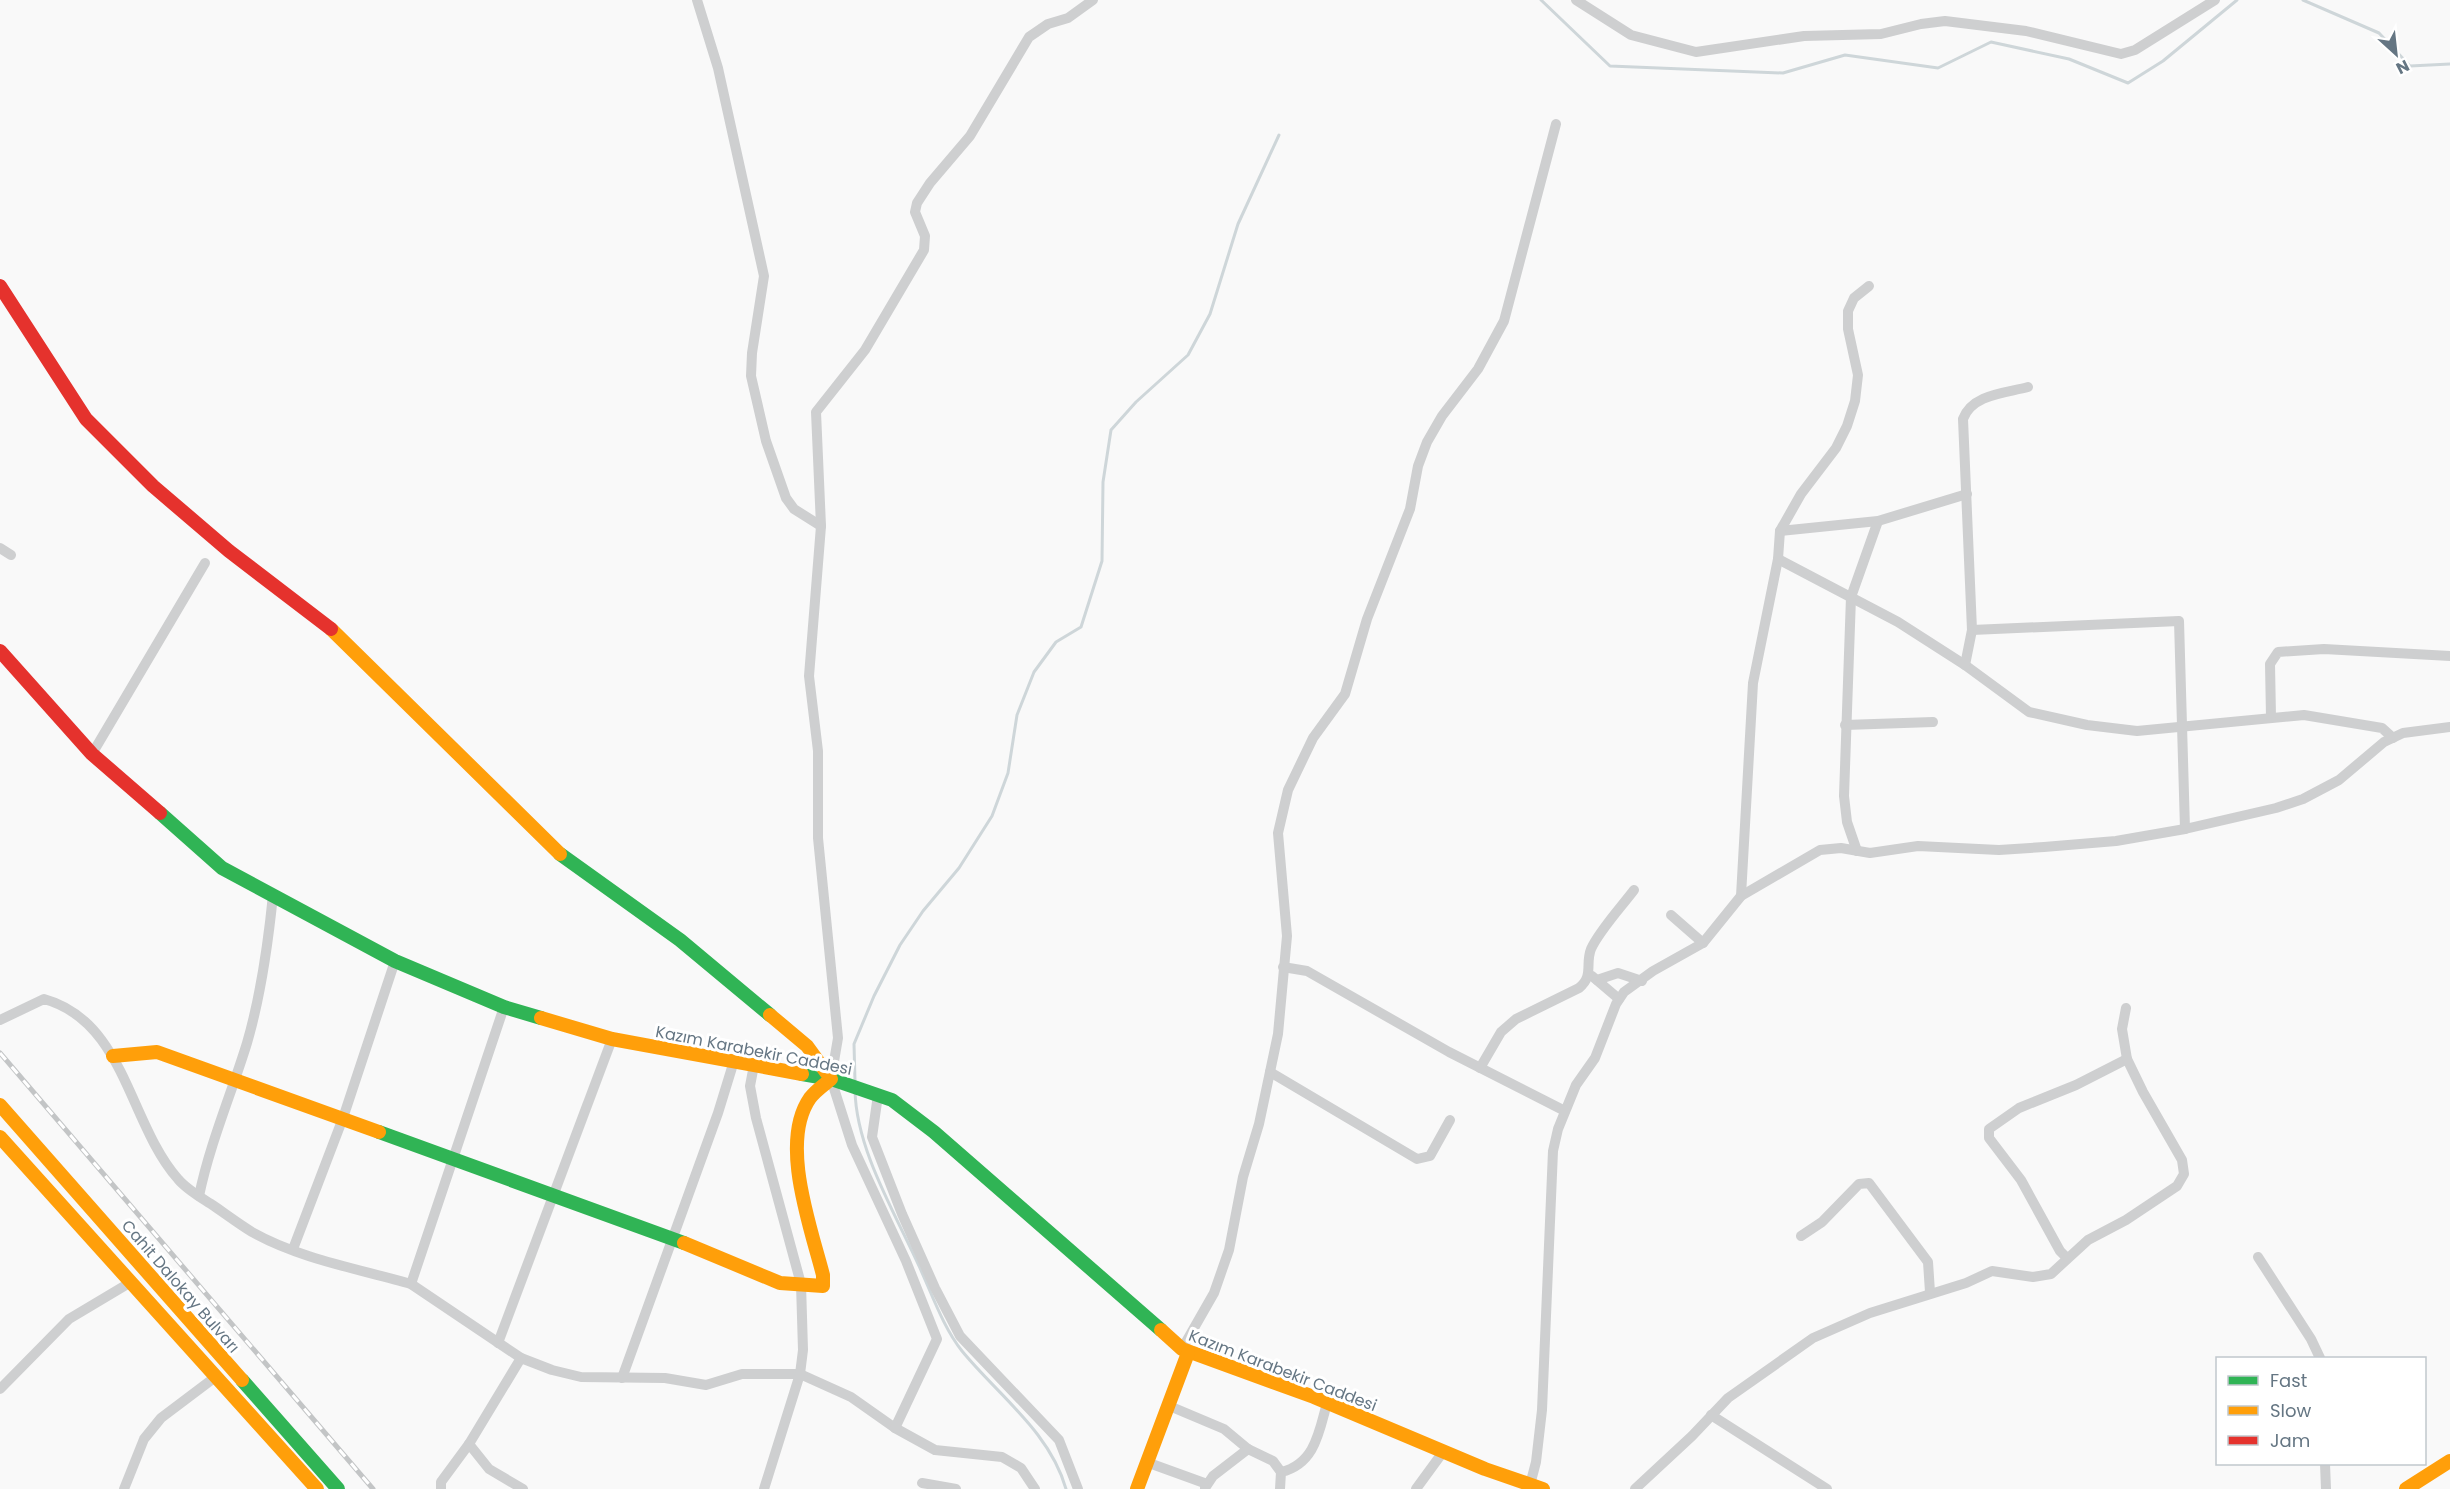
<svg xmlns="http://www.w3.org/2000/svg" width="2450" height="1489" font-family="Poppins,sans-serif">
	<style>
		.lines { fill: none; stroke-linecap: round; stroke-linejoin: round }
		.stream { stroke: #ced6d9; stroke-width: 3 }
		.street { stroke: #cecfd0; stroke-width: 10 }
		.fast { stroke: #30b455; stroke-width: 14 }
		.slow { stroke: #ff9f0a; stroke-width: 14 }
		.jam { stroke: #e5322d; stroke-width: 14 }
		.rail-casing { stroke: #c3c5c6; stroke-width: 5 }
		.rail { stroke: #fff; stroke-width: 3; stroke-dasharray: 9; stroke-linecap: butt }
		.labels { text-anchor: middle; stroke-width: 6; stroke-linejoin: round; paint-order: stroke }
		.street-label { font-size: 16px; fill: #657683; stroke: #fff }
	</style>
	<rect width="100%" height="100%" fill="#f9f9f9"/>
	<g class="lines">
		<!-- stream -->
		<g class="stream">
			<polyline points="1541,0 1610,66 1783,73 1845,55 1938,68 1991,42 2069,59 2128,83 2163,61 2237,0"/>
			<polyline points="2303,0 2379,33 2410,66 2450,64"/>
			<polyline points="855,1081 854,1044 874,996 900,945 923,911 959,868 992,816 1008,773 1017,715 1034,672 1056,642 1081,627 1102,561 1103,482 1111,430 1136,402 1188,355 1210,314 1238,224 1279,135"/>
			<path d="M855,1090C856,1149 895,1213 919,1266C932,1294 943,1327 962,1351C998,1395 1050,1432 1066,1489"/>
		</g>
		<!-- street -->
		<g class="street">
			<polyline points="697,0 718,68 764,276 752,353 751,376 766,441 786,498 794,509 821,526"/>
			<polyline points="1576,0 1631,35 1696,52 1804,36 1881,34 1921,24 1945,21 2026,31 2121,54 2135,50 2215,0"/>
			<polyline points="1780,531 1878,521 1967,494"/>
			<polyline points="0,548 11,555"/>
			<polyline points="1778,559 1898,622 1965,665 2029,712 2087,725 2137,731 2304,715 2382,728 2393,738"/>
			<polyline points="1972,630 2179,621 2185,829"/>
			<path d="M1965,665L1972,630L1963,419C1972,394 2006,393 2028,387"/>
			<polyline points="2271,717 2270,664 2278,652 2324,649 2450,656"/>
			<polyline points="1845,725 1933,722"/>
			<polyline points="92,754 205,563"/>
			<polyline points="1857,851 1847,822 1844,796 1851,597 1878,521"/>
			<polyline points="1741,896 1753,683 1778,559 1780,531 1801,494 1836,448 1847,426 1855,401 1858,375 1848,329 1848,311 1854,298 1869,286"/>
			<polyline points="1671,915 1703,943"/>
			<polyline points="1283,967 1307,971 1449,1052 1565,1111"/>
			<polyline points="1592,976 1619,999"/>
			<polyline points="1597,980 1618,973 1642,981"/>
			<path d="M0,1020L44,999C125,1021 129,1124 178,1179C187,1190 202,1198 214,1206C227,1215 239,1224 252,1232C300,1259 359,1269 411,1284L521,1358L552,1370L581,1377L665,1378L706,1385L742,1374H800L851,1397L895,1428L935,1450L1002,1457L1021,1468L1035,1489"/>
			<polyline points="754,1065 750,1086 756,1118 801,1284 803,1350 800,1374 764,1489"/>
			<path d="M1480,1068L1501,1032L1516,1019L1579,988C1594,976 1585,964 1591,949C1599,931 1622,906 1634,890"/>
			<polyline points="1270,1072 1417,1159 1430,1156 1450,1120"/>
			<polyline points="878,1095 872,1137 902,1214 935,1288 960,1336 1059,1440 1078,1489"/>
			<path d="M199,1196C210,1143 231,1095 247,1043C261,995 268,945 273,895"/>
			<polyline points="1801,1236 1822,1222 1859,1184 1869,1183 1928,1262 1930,1292"/>
			<polyline points="293,1249 343,1118 395,961"/>
			<polyline points="2258,1257 2311,1339 2320,1358"/>
			<polyline points="2067,1258 2060,1251 2021,1180 1989,1138 1989,1129 2019,1108 2076,1085 2127,1059"/>
			<polyline points="411,1284 504,1007"/>
			<polyline points="498,1343 612,1039"/>
			<polyline points="1182,1349 1214,1293 1229,1250 1243,1177 1259,1124 1278,1034 1287,936 1278,833 1288,790 1313,738 1345,694 1367,619 1410,509 1418,466 1427,442 1442,416 1478,369 1504,321 1556,124"/>
			<polyline points="622,1378 718,1113 734,1061"/>
			<polyline points="0,1389 69,1319 131,1282"/>
			<polyline points="1167,1405 1224,1429 1248,1449 1273,1461 1281,1472 1280,1489"/>
			<polyline points="1711,1415 1827,1489"/>
			<polyline points="895,1428 937,1339 906,1261 852,1145 831,1079 838,1038 818,838 818,751 809,676 821,526 816,412 865,350 924,250 925,236 915,212 917,203 930,183 970,136 1029,37 1048,24 1068,18 1093,0"/>
			<polyline points="469,1444 489,1469 523,1489"/>
			<polyline points="1149,1463 1207,1484"/>
			<polyline points="2325,1464 2326,1489"/>
			<path d="M1281,1472C1315,1464 1319,1432 1327,1403"/>
			<polyline points="922,1483 956,1489"/>
			<polyline points="1530,1485 1536,1462 1542,1410 1553,1151 1558,1129 1576,1085 1595,1058 1616,1004 1624,992 1653,971 1703,943 1741,896 1820,850 1841,848 1870,853 1918,846 1999,850 2044,847 2116,841 2185,829 2276,808 2303,799 2339,780 2384,742 2403,733 2450,727"/>
			<polyline points="1205,1488 1213,1476 1248,1449"/>
			<polyline points="124,1489 144,1439 161,1418 214,1378"/>
			<polyline points="441,1489 441,1482 469,1444 521,1358"/>
			<polyline points="1416,1489 1443,1452"/>
			<polyline points="1635,1489 1692,1436 1728,1398 1813,1338 1870,1313 1966,1283 1992,1271 2033,1277 2051,1274 2088,1240 2126,1220 2177,1186 2184,1174 2182,1160 2143,1092 2127,1059 2122,1029 2126,1008"/>
		</g>
		<!-- fast -->
		<g class="fast">
			<polyline points="160,813 222,868 395,961 504,1007 541,1018"/>
			<polyline points="560,854 680,940 770,1015"/>
			<polyline points="802,1074 831,1079 892,1100 934,1132 1161,1330"/>
			<polyline points="379,1132 684,1243"/>
			<polyline points="242,1380 338,1489"/>
		</g>
		<!-- slow -->
		<g class="slow">
			<polyline points="331,629 560,854"/>
			<polyline points="541,1018 612,1039 802,1074"/>
			<polyline points="113,1056 157,1052 379,1132"/>
			<polyline points="0,1105 242,1380"/>
			<polyline points="0,1137 317,1489"/>
			<path d="M684,1243L780,1283L823,1286V1275C811,1228 779,1142 810,1098C816,1090 824,1085 831,1079L807,1046L770,1015"/>
			<polyline points="1161,1330 1182,1349 1314,1397 1485,1469 1543,1489"/>
			<polyline points="1137,1489 1188,1353"/>
			<polyline points="2406,1489 2450,1461"/>
		</g>
		<!-- jam -->
		<g class="jam">
			<polyline points="0,286 86,419 153,486 229,551 331,629"/>
			<polyline points="0,651 92,754 160,813"/>
		</g>
		<!-- rail casing -->
		<g class="rail-casing">
			<polyline id="rail" points="0,1053 373,1489"/>
		</g>
		<!-- rail -->
		<use href="#rail" class="rail"/>
	</g>
	<g class="labels">
		<!-- street labels -->
		<g class="street-label">
			<text transform="translate(754 1050) rotate(11)" y="6">Kazım Karabekir Caddesi</text>
			<text transform="translate(181 1286) rotate(49)" y="6">Cahit Dalokay Bulvarı</text>
			<text transform="translate(1283 1370) rotate(21)" y="6">Kazım Karabekir Caddesi</text>
		</g>
	</g>
	<!-- legend -->
	<rect x="2216" y="1357" width="210" height="108" fill="#ffffff" stroke="#c1c8cd" stroke-width="1.5"/>
	<rect x="2228" y="1376" width="30" height="9" fill="#30b455" stroke="#c1c8cd" stroke-width="1.5"/>
	<text x="2270" y="1387" font-size="18" fill="#657683">Fast</text>
	<rect x="2228" y="1406" width="30" height="9" fill="#ff9f0a" stroke="#c1c8cd" stroke-width="1.5"/>
	<text x="2270" y="1417" font-size="18" fill="#657683">Slow</text>
	<rect x="2228" y="1436" width="30" height="9" fill="#e5322d" stroke="#c1c8cd" stroke-width="1.5"/>
	<text x="2270" y="1447" font-size="18" fill="#657683">Jam</text>
	<!-- north arrow -->
	<g transform="translate(2396 54) rotate(153)" stroke="#ffffff" stroke-width="4.5" paint-order="stroke">
	<path d="M0-4.5L10 22L0 15L-10 22Z" fill="#657683"/>
	<text y="-9" font-size="16" font-weight="bold" text-anchor="middle" fill="#657683">N</text>
	</g>
</svg>
